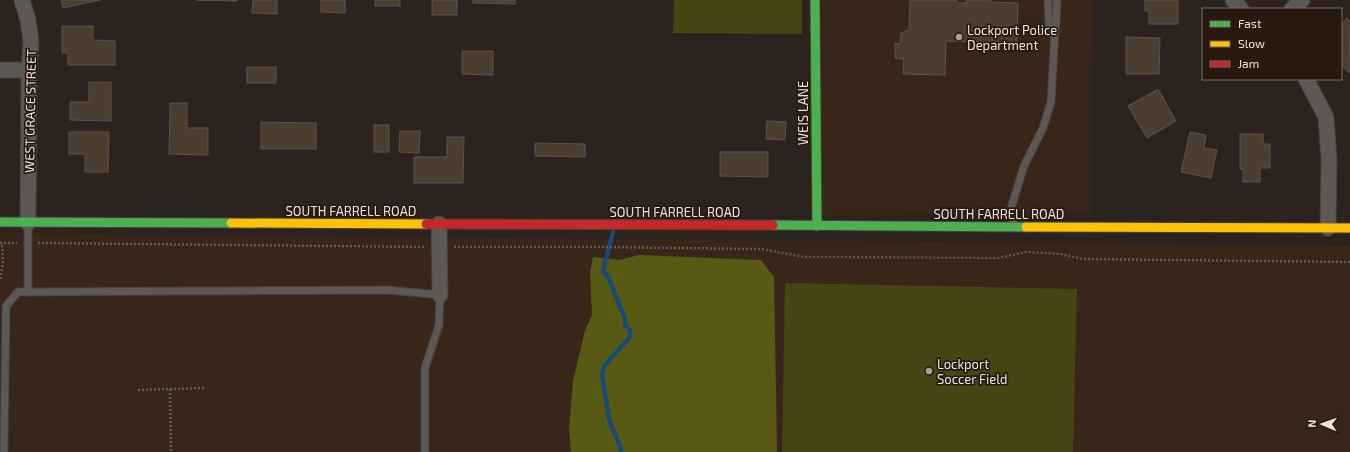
<svg xmlns="http://www.w3.org/2000/svg" width="1350" height="452" font-family="'Exo 2',sans-serif">
	<style>
		.built { fill: #38261a }
		.green { fill: #454613 }
		.forest { fill: #585a13 }
		.lines { fill: none; stroke-linecap: round; stroke-linejoin: round }
		.stream { stroke: #194b77; stroke-width: 4.5 }
		.building { fill: #4c3d31; stroke: #5a524e }
		.lane-casing { stroke: #47403c; stroke-width: 9 }
		.street-casing { stroke: #47403c; stroke-width: 17 }
		.fast-casing { stroke: #47403c; stroke-width: 11 }
		.slow-casing { stroke: #47403c; stroke-width: 11 }
		.jam-casing { stroke: #47403c; stroke-width: 11 }
		.path { stroke: #615a57; stroke-width: 2.5; stroke-dasharray: 2 2; stroke-linecap: butt }
		.lane { stroke: #5e5855; stroke-width: 7 }
		.street { stroke: #5e5855; stroke-width: 15 }
		.fast { stroke: #4caf50; stroke-width: 9 }
		.slow { stroke: #ffc107; stroke-width: 9 }
		.jam { stroke: #c62828; stroke-width: 9 }
		.poi-dot { fill: #a9a09a; stroke: #271910; stroke-width: 1.5 }
		.labels { text-anchor: middle; stroke-width: 3.5; stroke-linejoin: round; paint-order: stroke }
		.poi-label { font-size: 13px; fill: #ede3dd; stroke: #271910; text-anchor: start }
		.street-label { font-size: 13px; fill: #ede3dd; stroke: #271910 }
	</style>
	<rect width="100%" height="100%" fill="#2c231f"/>
	<!-- built -->
	<g class="built">
		<polygon points="822,0 1092,0 1091,212 822,216"/>
		<polygon points="0,233 1350,246 1350,452 0,452"/>
	</g>
	<!-- green -->
	<g class="green">
		<polygon points="674,0 802,0 802,34 673,33"/>
		<polygon points="785,283 1077,289 1073,452 782,452"/>
	</g>
	<!-- forest -->
	<polygon class="forest" points="639,255 761,260 774,277 777,452 571,452 569,430 573,381 585,330 592,315 590,273 593,257 619,260"/>
	<g class="lines">
		<!-- stream -->
		<polyline class="stream" points="613,232 603,271 608,277 625,319 625,325 630,330 630,337 604,366 602,374 609,419 622,452"/>
	</g>
	<!-- building -->
	<g class="building">
		<polygon points="61,0 100,0 63,8"/>
		<polygon points="196,0 237,0 237,1"/>
		<polygon points="253,0 277,0 277,14 252,13"/>
		<polygon points="321,0 345,0 345,13 321,12"/>
		<rect x="375" y="0" width="25" height="6"/>
		<rect x="432" y="0" width="25" height="15"/>
		<polygon points="473,0 515,0 515,4 473,3"/>
		<polygon points="910,0 957,0 957,3 966,3 966,0 991,0 991,2 1018,3 1017,43 946,41 945,75 903,74 904,59 895,58 895,43 900,44 901,33 909,30"/>
		<polygon points="1145,0 1178,0 1178,24 1149,24 1149,11 1145,11"/>
		<polygon points="1347,18 1350,21 1349,73 1341,64 1341,25"/>
		<polygon points="62,26 93,26 93,40 115,41 115,65 68,65 68,53 62,53"/>
		<polygon points="1126,37 1160,38 1159,74 1126,74"/>
		<polygon points="462,51 493,51 493,75 462,74"/>
		<rect x="247" y="67" width="29" height="16"/>
		<polygon points="89,82 111,82 111,121 70,120 70,102 89,102"/>
		<polygon points="1158,89 1176,121 1147,138 1128,106"/>
		<polygon points="170,103 187,103 187,128 208,128 208,155 169,154"/>
		<polygon points="767,121 786,122 785,140 766,139"/>
		<polygon points="261,122 316,123 316,149 261,149"/>
		<rect x="374" y="125" width="15" height="27"/>
		<polygon points="400,131 420,131 419,153 399,152"/>
		<polygon points="69,132 109,132 108,172 85,172 85,154 69,154"/>
		<polygon points="1190,132 1206,135 1204,148 1217,150 1211,178 1181,172"/>
		<polygon points="1240,134 1263,134 1263,144 1270,144 1270,168 1260,168 1260,182 1243,182 1243,169 1240,169"/>
		<polygon points="447,137 464,137 463,183 414,183 414,157 447,157"/>
		<polygon points="535,143 585,144 585,157 535,156"/>
		<polygon points="720,152 768,152 768,177 720,176"/>
	</g>
	<g class="lines">
		<!-- lane casing -->
		<g class="lane-casing">
			<g id="lane">
				<polyline points="1048,0 1049,26 1055,31"/>
				<polyline points="1013,225 1012,205 1024,166 1043,128 1051,102 1055,31 1056,24 1057,0"/>
				<polyline points="28,292 28,223"/>
				<polyline points="4,452 6,306 18,292 388,290 440,295 439,325 425,368 425,452"/>
			</g>
		</g>
		<!-- street casing -->
		<g class="street-casing">
			<g id="street">
				<polyline points="22,0 28,20 31,42 29,70 28,223"/>
				<polyline points="1233,0 1241,9"/>
				<polyline points="1292,9 1302,0"/>
				<polyline points="0,70 29,70"/>
				<polyline points="1306,79 1326,117 1329,160 1328,228"/>
				<polyline points="439,224 440,295"/>
			</g>
		</g>
		<!-- fast casing -->
		<g class="fast-casing">
			<g id="fast">
				<polyline points="815,0 817,226"/>
				<polyline points="0,222 231,223"/>
				<polyline points="773,225 1026,227"/>
			</g>
		</g>
		<!-- slow casing -->
		<g class="slow-casing">
			<g id="slow">
				<polyline points="231,223 426,224"/>
				<polyline points="1026,227 1350,228"/>
			</g>
		</g>
		<!-- jam casing -->
		<g class="jam-casing">
			<polyline id="jam" points="426,224 773,225"/>
		</g>
		<!-- path -->
		<g class="path">
			<polyline points="0,243 17,243"/>
			<polyline points="38,243 425,247"/>
			<polyline points="454,247 596,247 761,249 804,257 828,257 998,258 1026,252 1060,254 1083,259 1350,262"/>
			<polyline points="0,279 3,263 2,243"/>
			<polyline points="170,389 171,452"/>
			<polyline points="138,390 204,388"/>
		</g>
		<!-- lane -->
		<use href="#lane" class="lane"/>
		<!-- street -->
		<use href="#street" class="street"/>
		<!-- fast -->
		<use href="#fast" class="fast"/>
		<!-- slow -->
		<use href="#slow" class="slow"/>
		<!-- jam -->
		<use href="#jam" class="jam"/>
	</g>
	<!-- markers -->
	<g class="poi-dot">
		<circle cx="959" cy="37" r="4"/>
		<circle cx="929" cy="371" r="4"/>
	</g>
	<g class="labels">
		<!-- poi labels -->
		<g class="poi-label">
			<text x="967" y="35">Lockport Police<tspan x="967" dy="15">Department</tspan></text>
			<text x="937" y="369">Lockport<tspan x="937" dy="15">Soccer Field</tspan></text>
		</g>
		<!-- street labels -->
		<g class="street-label">
			<text transform="translate(30 111) rotate(-89)" y="5">WEST GRACE STREET</text>
			<text transform="translate(803 113) rotate(-90)" y="5">WEIS LANE</text>
			<text x="351" y="216">SOUTH FARRELL ROAD</text>
			<text x="675" y="217">SOUTH FARRELL ROAD</text>
			<text x="999" y="219">SOUTH FARRELL ROAD</text>
		</g>
	</g>
	<!-- legend -->
	<rect x="1202" y="8" width="140" height="72" fill="#271910" stroke="#766a62"/>
	<rect x="1210" y="21" width="20" height="6" fill="#4caf50" stroke="#766a62"/>
	<text x="1238" y="28" font-size="12" fill="#ede3dd">Fast</text>
	<rect x="1210" y="41" width="20" height="6" fill="#ffc107" stroke="#766a62"/>
	<text x="1238" y="48" font-size="12" fill="#ede3dd">Slow</text>
	<rect x="1210" y="61" width="20" height="6" fill="#c62828" stroke="#766a62"/>
	<text x="1238" y="68" font-size="12" fill="#ede3dd">Jam</text>
	<!-- north arrow -->
	<g transform="translate(1322 424) rotate(272)" stroke="#271910" stroke-width="3" paint-order="stroke">
	<path d="M0-3L7 15L0 10L-7 15Z" fill="#ede3dd"/>
	<text y="-6" font-size="11" font-weight="bold" text-anchor="middle" fill="#ede3dd">N</text>
	</g>
</svg>
